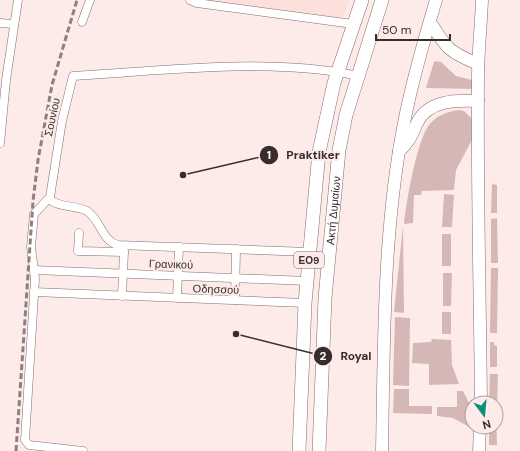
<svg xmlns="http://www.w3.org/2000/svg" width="520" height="451" font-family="'DM Sans',sans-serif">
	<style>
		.built { fill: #fddfdc }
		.green { fill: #d5b8b6 }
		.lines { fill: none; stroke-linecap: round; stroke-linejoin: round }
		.minor-casing { stroke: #856c6a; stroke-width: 9 }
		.secondary-casing { stroke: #856c6a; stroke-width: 13 }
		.primary-casing { stroke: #856c6a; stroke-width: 14 }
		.minor { stroke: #fff; stroke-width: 8 }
		.secondary { stroke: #fff; stroke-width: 12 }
		.primary { stroke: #fff; stroke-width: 13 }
		.rail { stroke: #8d807e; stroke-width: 3; stroke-dasharray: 6 3; stroke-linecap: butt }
		.labels { text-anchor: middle; stroke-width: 4; stroke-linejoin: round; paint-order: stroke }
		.shield { fill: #fcebe9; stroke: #736665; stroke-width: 1 }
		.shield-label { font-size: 10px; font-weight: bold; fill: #382d2c }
		.street-label { font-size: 11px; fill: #382d2c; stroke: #fcebe9 }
		.leader { fill: none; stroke: #382d2c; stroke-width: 1.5 }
		.callout-dot { fill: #382d2c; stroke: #fcebe9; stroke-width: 1.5 }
		.mark-label { font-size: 12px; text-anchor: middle; font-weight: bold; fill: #fff }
		.callout-label { font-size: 12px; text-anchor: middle; font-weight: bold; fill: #382d2c; stroke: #fcebe9; stroke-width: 4; stroke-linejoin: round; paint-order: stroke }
	</style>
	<rect width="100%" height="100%" fill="#fcebe9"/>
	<!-- built -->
	<polygon class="built" points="202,0 349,0 343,18"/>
	<!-- green -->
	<g class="green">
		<polygon points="436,61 441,62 456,76 476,81 476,89 426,88 434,62"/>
		<path d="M459,110L464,111L472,119L473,138L456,170L454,190L422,191L421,195H414L413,223L404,224C406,203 417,140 429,125C436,116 448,111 459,110Z"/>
		<polygon points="492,184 497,185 497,213 491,213"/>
		<polygon points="444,194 454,195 452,227 442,227"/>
		<polygon points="497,218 498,263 491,263 491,219"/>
		<polygon points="403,226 404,313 394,312"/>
		<rect x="442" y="234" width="9" height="32"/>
		<polygon points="491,268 498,268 497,333 490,333"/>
		<polygon points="443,273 452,273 451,306 443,306"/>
		<rect x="442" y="312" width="9" height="22"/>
		<polygon points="395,317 410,318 409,386 393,385"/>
		<polygon points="432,339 451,340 452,365 459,384 429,385 429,364 412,363 413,343 431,342"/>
		<polygon points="490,342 494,342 494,345 497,346 497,367 490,367"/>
		<polygon points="490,374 498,374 497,407 496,403 489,403"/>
		<polygon points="394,389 409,389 409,406 432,406 432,414 393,413"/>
		<polygon points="457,391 463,391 472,409 473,429 453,418 437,416 437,407 457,407"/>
		<polygon points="496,412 497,445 489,445 489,427 496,427"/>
	</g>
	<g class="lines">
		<!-- minor casing -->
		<g class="minor-casing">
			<g id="minor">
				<polyline points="190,0 197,3 353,24"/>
				<polyline points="82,22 90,0"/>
				<polyline points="0,23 14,24"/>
				<polyline points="0,143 6,80 18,0"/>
				<path d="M49,199C59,208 76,205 87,211C100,219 102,241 118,245L309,252"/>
				<polyline points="79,233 78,251 124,252"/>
				<polyline points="121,248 124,252 122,296"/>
				<polyline points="34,270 307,281"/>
				<polyline points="34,292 305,303"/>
				<polyline points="177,298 179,247"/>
				<polyline points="235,300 236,249"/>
				<path d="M83,451L29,445L25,440L35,279L31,247L34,214L50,197L62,121L73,76C163,71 270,57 358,76"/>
			</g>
		</g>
		<!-- secondary casing -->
		<g class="secondary-casing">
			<g id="secondary">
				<path d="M430,22C447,49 449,52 478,64"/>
				<path d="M399,151C409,143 412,134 417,123C428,100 456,100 478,101"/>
				<path d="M481,403C480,295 477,187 478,79C478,52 481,26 482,0"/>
				<path d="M382,451C384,342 383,230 404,123C412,81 424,40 436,0"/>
				<polyline points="479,451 480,427"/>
			</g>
		</g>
		<!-- primary casing -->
		<g class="primary-casing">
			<g id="primary">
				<polyline points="299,451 305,303 319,152 334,83 362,0"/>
				<path id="s1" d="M319,451L325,298L339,150L346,115L382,0"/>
			</g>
		</g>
		<!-- minor -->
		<use href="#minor" class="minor"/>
		<!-- secondary -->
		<use href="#secondary" class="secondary"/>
		<!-- primary -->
		<use href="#primary" class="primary"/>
		<!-- rail -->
		<polyline class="rail" points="16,451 33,201 38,160 52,85 77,0"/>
	</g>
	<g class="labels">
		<!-- shield labels -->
		<rect class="shield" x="294" y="252" width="30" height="16" rx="3"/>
		<g class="shield-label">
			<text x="309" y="264">ΕΟ9</text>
		</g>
		<!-- street labels -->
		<g class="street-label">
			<text transform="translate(52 117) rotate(-78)" y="4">Σουνίου</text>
			<text dy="4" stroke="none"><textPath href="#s1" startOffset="241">Ακτή Δυμαίων</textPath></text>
			<text transform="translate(171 264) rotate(2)" y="4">Γρανικού</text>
			<text transform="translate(216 289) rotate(2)" y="4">Οδησσού</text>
		</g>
	</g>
	<!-- callouts -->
	<path class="leader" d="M183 175L269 155M236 334L323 356"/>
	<g class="callout-dot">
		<circle cx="183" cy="175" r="4"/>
		<circle cx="236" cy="334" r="4"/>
		<circle cx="269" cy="155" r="10"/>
		<circle cx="323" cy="356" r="10"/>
	</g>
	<g class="mark-label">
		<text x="269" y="159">1</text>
		<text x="323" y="360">2</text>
	</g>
	<g class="callout-label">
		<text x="313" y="159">Praktiker</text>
		<text x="356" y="360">Royal</text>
	</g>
	<!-- north arrow -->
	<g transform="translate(484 415) rotate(164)"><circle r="19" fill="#fcebe9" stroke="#ae9f9d"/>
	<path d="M0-3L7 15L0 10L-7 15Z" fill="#0c8f77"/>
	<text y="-6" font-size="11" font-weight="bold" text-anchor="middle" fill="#382d2c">N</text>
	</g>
	<!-- scale -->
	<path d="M376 34v6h74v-6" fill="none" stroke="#382d2c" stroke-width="2"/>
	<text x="382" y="34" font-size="12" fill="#382d2c" stroke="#fcebe9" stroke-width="3" paint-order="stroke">50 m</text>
</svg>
